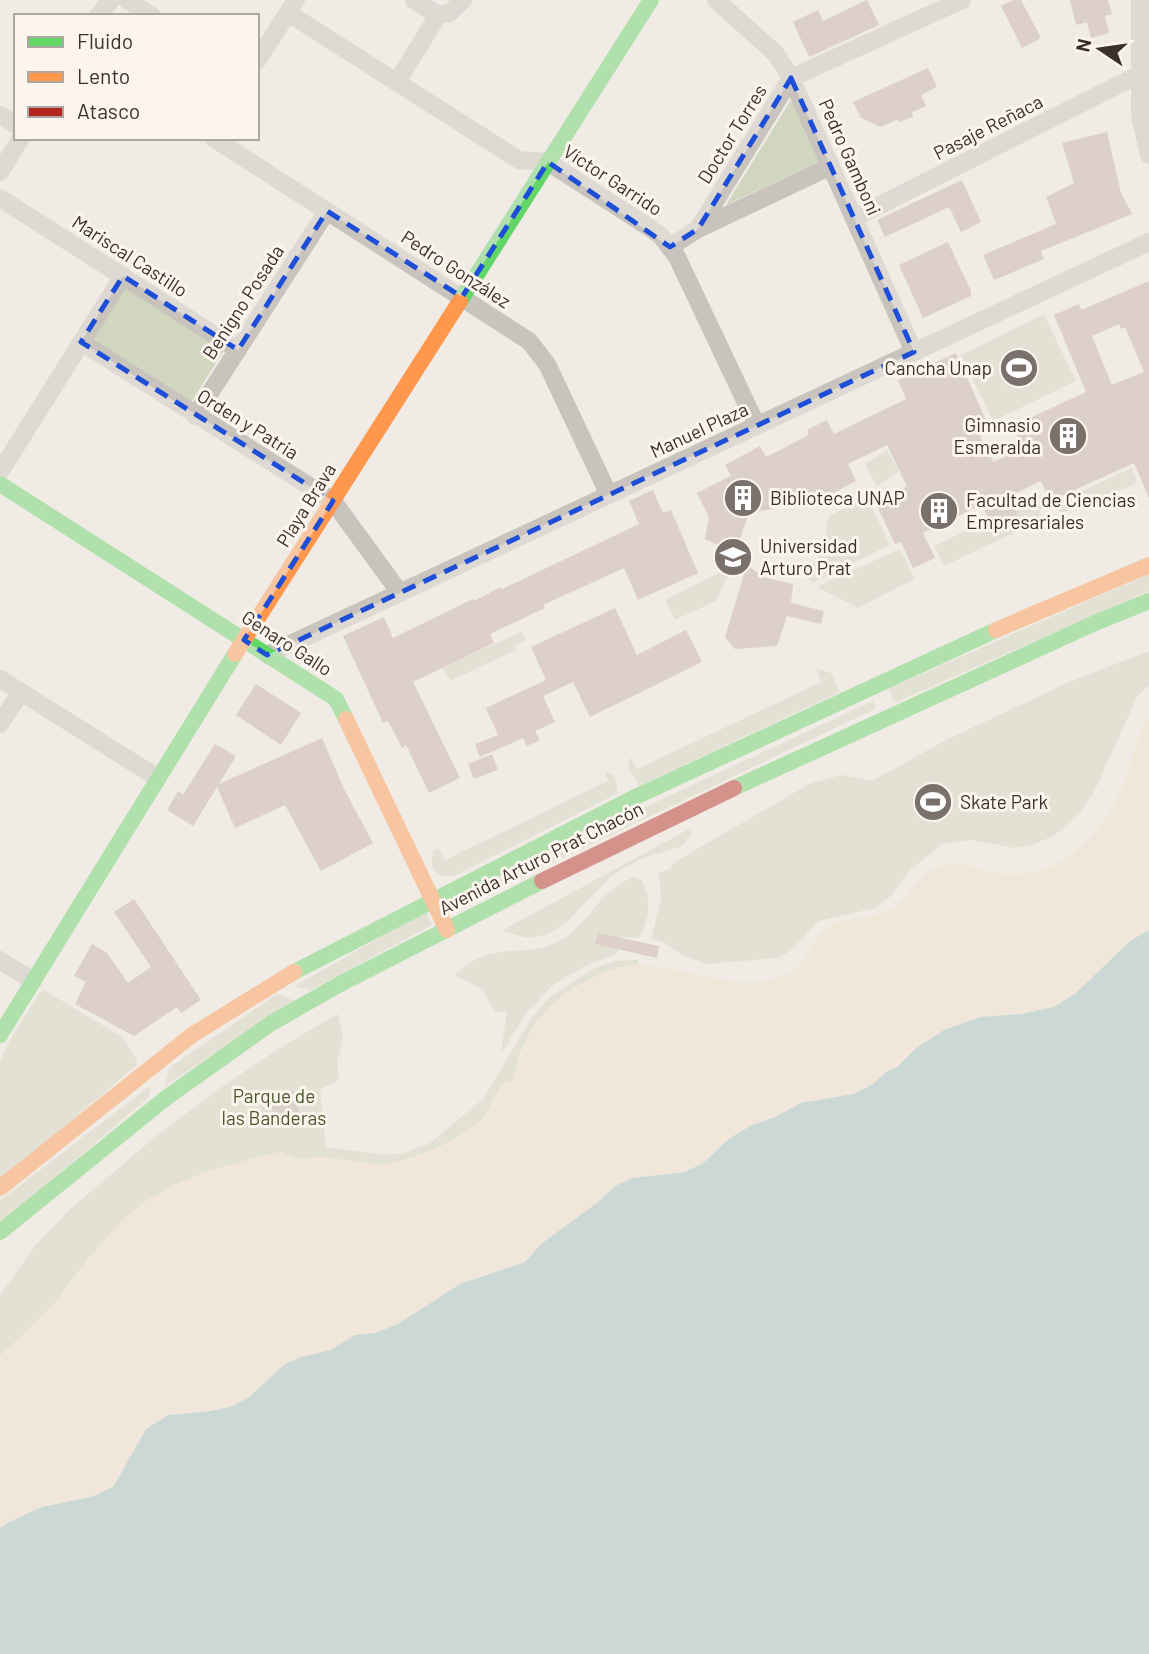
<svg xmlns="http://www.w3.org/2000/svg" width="1149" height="1654" font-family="Barlow,sans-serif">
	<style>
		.green { fill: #d1d6bf }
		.sand { fill: #efe3cc }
		.water { fill: #a1c2c1 }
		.building { fill: #c3afa7; fill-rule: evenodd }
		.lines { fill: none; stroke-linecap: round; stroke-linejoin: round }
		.street { stroke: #c9c3be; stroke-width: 18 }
		.fast { stroke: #63d668; stroke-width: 16 }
		.slow { stroke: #ff974d; stroke-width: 16 }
		.jam { stroke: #b3261e; stroke-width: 16 }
		.marked { fill: none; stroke: #1d4ed8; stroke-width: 5; stroke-dasharray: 14 9; stroke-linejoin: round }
		.labels { text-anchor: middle; stroke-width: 6; stroke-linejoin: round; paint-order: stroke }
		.street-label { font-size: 19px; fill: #3b302b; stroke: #fbf5ee }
		.poi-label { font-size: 19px; fill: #3b302b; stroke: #fbf5ee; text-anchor: start }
		.park-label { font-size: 19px; fill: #4a5a2e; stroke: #fbf5ee }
	</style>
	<rect width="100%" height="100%" fill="#f0ebe5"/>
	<!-- green -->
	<g class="green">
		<polygon points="791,100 820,161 726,205"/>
		<polygon points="123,286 224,350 190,404 89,341"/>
		<polygon points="1044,314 1076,381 993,421 961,355"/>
		<polygon points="887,450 899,472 877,486 865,464"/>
		<polygon points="1132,468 1137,483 1060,514 1054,504"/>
		<polygon points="1038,496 1046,506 1039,511 1043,519 944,566 934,546 991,519 995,526 1018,516 1015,507"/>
		<path d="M867,497L890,545L812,583L807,577C807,565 816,563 821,554C828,542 825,529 829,516Z"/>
		<polygon points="900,549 915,579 858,608 817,587"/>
		<polygon points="719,573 728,576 716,601 675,620 665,600"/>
		<polygon points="1149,574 1149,591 896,702 892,698 890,688"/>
		<polygon points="522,632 526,640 514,646 516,650 450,681 443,667"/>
		<polygon points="1149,651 1149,685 1137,697 1095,790 1080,813 1054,836 1031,845 1014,848 972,840 943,844 911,869 891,896 875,908 819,921 790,951 778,958 708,964 684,956 662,941 651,939 661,900 659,872 670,869 673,863 811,783 842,775 872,781 946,740 1067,683"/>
		<polygon points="816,668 831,673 840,692 639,786 628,767 630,757 637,769 821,682"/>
		<polygon points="873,701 875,709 480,897 475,890 475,886"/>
		<path d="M605,770L615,777L618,793L454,876C436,879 427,867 434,850L438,848L445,860L608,781Z"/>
		<polygon points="691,828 691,836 680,847 640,859 612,875 567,922 547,935 528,938 501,931"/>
		<path d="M634,877L641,880C653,900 649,918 639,938L621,937L618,953L583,967L552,986L527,1012L501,1054L507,1011L495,1012L483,990L454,975C464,968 475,958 486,955C511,947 535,955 561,940C591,923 598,890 634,877Z"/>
		<polygon points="426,911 432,925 311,990 295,986"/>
		<path d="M638,960V965C588,971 540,1003 521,1051C517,1061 515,1072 513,1083L503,1082L484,1117L463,1134L436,1149L408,1159L383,1165L321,1157L295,1159L281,1152L231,1165L177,1184L138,1207L92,1254L50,1309L32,1327L0,1381V1295L35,1246L69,1210L161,1132L223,1086L286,1044L338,1014L343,1039L337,1062L339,1080L320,1089L326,1147L384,1155L404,1153L430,1143L483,1099L531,1019L549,998L592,969L616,961Z"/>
		<polygon points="44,990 122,1037 136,1058 137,1065 0,1181 0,1061 9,1042 39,993"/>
		<polygon points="277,994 295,1001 165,1086 169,1068"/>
		<polygon points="151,1085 149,1097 0,1224 0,1201"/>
	</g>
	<!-- sand -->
	<path class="sand" d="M1149,717V930L1098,971L1076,993L1054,1007L1021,1014L980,1017L944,1030L916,1048L897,1067L886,1072L873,1084L853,1094L801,1103L775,1117L752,1125L730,1138L703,1163L685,1172L642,1177L615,1186L598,1202L533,1253L525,1262L476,1278L445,1294L398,1324L375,1333L355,1335L331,1350L301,1357L285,1364L249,1397L233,1406L211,1411L168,1415L118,1475L113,1487C77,1507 34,1503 0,1528V1355C26,1333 50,1310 71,1283C92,1257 110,1228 138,1207C178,1177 232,1163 281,1152L295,1159L321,1157L383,1165L408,1159L436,1149L463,1134L484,1117L503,1082H513C524,1032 545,1001 593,978C607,971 622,965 638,965C688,966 735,994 784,976C808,968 809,938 829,926C846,916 870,920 890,910C910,898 917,873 941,866C959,860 976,868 993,872C1017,877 1043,873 1064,859C1086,845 1105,824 1116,800C1130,773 1132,743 1149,717Z"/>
	<!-- water -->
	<polygon class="water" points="1149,930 1149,1654 0,1654 0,1528 9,1522 42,1507 91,1497 113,1487 146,1429 168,1415 211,1411 233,1406 249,1397 285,1364 301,1357 331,1350 355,1335 375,1333 398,1324 460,1284 525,1262 541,1244 598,1202 615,1186 632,1178 685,1172 703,1163 730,1138 752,1125 775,1117 801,1103 853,1094 873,1084 886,1072 897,1067 916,1048 944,1030 980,1017 1021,1014 1054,1007 1076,993 1130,941"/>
	<!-- building -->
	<g class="building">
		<polygon points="867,0 879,25 809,57 793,22 818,10 823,21"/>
		<polygon points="1013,0 1021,0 1041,38 1022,48 1001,6"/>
		<polygon points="1070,0 1108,0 1112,14 1105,16 1109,33 1091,38 1087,22 1076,25"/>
		<polygon points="928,68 937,87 921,95 926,106 912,112 913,117 899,122 898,119 881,127 861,118 853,102"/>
		<polygon points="1107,132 1121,193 1132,214 1041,251 1044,259 994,280 983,255 1056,224 1046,197 1074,183 1062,143"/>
		<polygon points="962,180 981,222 961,232 949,207 885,237 877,220"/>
		<polygon points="948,242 971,291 971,296 923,318 899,265"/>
		<path d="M1149,281V498L1134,463L1050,501L1041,481L1010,496L1018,515L994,527L981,505L923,533L935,558L913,568L901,542L895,544L875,502L907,486L887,445L848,464L856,481L811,505L789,496L772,509L749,513L735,553L705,539L709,517L697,493L731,476L725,465L760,446L766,457L809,435L807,430L827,420L834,434L906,399L898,380L956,353L991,431L980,436L993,462L1023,449L1013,426L1086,392L1054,315L1079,304L1081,310ZM1119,324L1121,329L1125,327L1144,372L1112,385L1092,336Z"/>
		<polygon points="653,490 663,513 671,510 698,573 638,600 624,568 543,605 545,608 490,634 494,643 413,682 460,778 429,793 406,745 402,748 388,721 383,723 343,636 384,617 393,638 473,599 474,601 501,587 502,589 639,524 629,501"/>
		<polygon points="747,565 763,577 793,584 791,603 824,611 821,624 787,616 777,646 735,649 725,637"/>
		<polygon points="615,608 637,655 686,630 702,662 590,717 573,682 543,696 555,722 535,731 540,740 527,746 523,738 480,757 475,744 498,735 486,708 546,680 531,647"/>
		<polygon points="256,684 301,713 281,745 236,715"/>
		<polygon points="322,738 344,789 373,843 321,871 285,805 235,828 217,787 193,826 167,810 178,791 183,795 215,744 236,756 219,784"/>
		<polygon points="492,754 498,770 474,779 468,764"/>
		<polygon points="134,899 201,1000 181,1013 177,1007 134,1036 75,1004 86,982 74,976 92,944 107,953 128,983 151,967 114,912"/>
		<polygon points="598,933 659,946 657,958 595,944"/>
		<polygon points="294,1091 300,1116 275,1122 269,1096"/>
	</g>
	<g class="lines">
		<!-- street -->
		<g class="street">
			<polyline points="127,0 152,16"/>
			<polyline points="414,0 438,15"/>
			<polyline points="716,0 776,54 791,78 914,352"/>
			<polyline points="1140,0 1140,115 1149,155"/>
			<polyline points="288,13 519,160 548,162 650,228 661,236 677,257 757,426"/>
			<polyline points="98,16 111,0"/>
			<polyline points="257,61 296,0"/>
			<polyline points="397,82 438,15 450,13 463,0"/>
			<polyline points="0,115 16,125"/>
			<polyline points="213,138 529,341 547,364 609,495"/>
			<polyline points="0,172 21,138"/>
			<polyline points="0,198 238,350"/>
			<polyline points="854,218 1140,74"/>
			<polyline points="698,229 791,78 962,0"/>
			<polyline points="670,247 698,229 831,166"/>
			<polyline points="81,342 333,501 400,593"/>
			<polyline points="195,416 327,211"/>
			<polyline points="0,472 123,276"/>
			<polyline points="267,655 1149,242"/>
			<polyline points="0,679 158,778"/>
			<polyline points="0,724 21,692"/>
			<polyline points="0,960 33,981"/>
		</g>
		<!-- fast -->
		<g class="fast">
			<polyline points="460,301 651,0"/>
			<polyline points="0,484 336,699 346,719"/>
			<polyline points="734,788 1095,623 1149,601"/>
			<polyline points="294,972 633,798 996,630"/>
			<polyline points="0,1035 235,654"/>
			<polyline points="0,1232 166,1098 270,1024 340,984 542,881"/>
		</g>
		<!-- slow -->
		<g class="slow">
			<polyline points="996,630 1149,565"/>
			<polyline points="235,654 460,301"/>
			<polyline points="346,719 447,930"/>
			<polyline points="0,1188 192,1035 294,972"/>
		</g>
		<!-- jam -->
		<polyline class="jam" points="542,881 734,788"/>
	</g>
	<!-- marked area -->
	<path d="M0 0H1149V1654H0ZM791,78L914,352L267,655L244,640L333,501L81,342L123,276L238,350L327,211L462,297L548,162L670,247L698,229Z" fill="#f0ebe5" fill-opacity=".55" fill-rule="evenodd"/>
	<path class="marked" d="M791,78L914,352L267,655L244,640L333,501L81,342L123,276L238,350L327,211L462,297L548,162L670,247L698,229Z"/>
	<!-- icons -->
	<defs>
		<g id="stadium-disc" transform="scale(2.0125)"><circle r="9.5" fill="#7a716c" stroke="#fbf5ee"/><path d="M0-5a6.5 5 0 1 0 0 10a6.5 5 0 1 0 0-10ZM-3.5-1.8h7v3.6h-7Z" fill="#fff"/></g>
		<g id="building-disc" transform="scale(2.0125)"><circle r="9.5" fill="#7a716c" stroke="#fbf5ee"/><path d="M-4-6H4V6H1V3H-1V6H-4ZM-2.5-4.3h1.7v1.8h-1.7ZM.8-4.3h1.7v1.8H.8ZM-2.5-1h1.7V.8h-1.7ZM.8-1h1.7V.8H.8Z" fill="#fff"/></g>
		<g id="university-disc" transform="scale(2.0125)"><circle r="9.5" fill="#7a716c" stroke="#fbf5ee"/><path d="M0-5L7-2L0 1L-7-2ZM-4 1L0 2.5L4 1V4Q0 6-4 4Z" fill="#fff"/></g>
	</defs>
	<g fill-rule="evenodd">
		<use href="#stadium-disc" x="1019" y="368"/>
		<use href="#building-disc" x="1068" y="436"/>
		<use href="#building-disc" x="743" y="498"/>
		<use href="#building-disc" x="939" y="511"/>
		<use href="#university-disc" x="733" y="557"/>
		<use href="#stadium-disc" x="933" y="802"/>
	</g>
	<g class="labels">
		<!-- street labels -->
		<g class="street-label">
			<text transform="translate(988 127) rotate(-27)" y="7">Pasaje Reñaca</text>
			<text transform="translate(732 134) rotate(-58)" y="7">Doctor Torres</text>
			<text transform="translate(850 157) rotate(66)" y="7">Pedro Gamboni</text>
			<text transform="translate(613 180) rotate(33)" y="7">Víctor Garrido</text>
			<text transform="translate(130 256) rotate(33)" y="7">Mariscal Castillo</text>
			<text transform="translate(456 269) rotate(33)" y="7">Pedro González</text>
			<text transform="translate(243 302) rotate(-57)" y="7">Benigno Posada</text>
			<text transform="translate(248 424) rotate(32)" y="7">Orden y Patria</text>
			<text transform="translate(699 430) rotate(-25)" y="7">Manuel Plaza</text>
			<text transform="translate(306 505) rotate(-58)" y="7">Playa Brava</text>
			<text transform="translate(287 643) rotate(33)" y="7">Genaro Gallo</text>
			<text transform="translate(541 858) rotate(-27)" y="7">Avenida Arturo Prat Chacón</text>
		</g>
		<!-- poi labels -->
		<g class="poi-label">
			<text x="992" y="375" text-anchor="end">Cancha Unap</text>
			<text x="1041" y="432" text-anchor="end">Gimnasio<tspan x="1041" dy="22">Esmeralda</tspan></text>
			<text x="770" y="505">Biblioteca UNAP</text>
			<text x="966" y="507">Facultad de Ciencias<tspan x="966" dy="22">Empresariales</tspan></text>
			<text x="760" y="553">Universidad<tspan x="760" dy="22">Arturo Prat</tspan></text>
			<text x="960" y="809">Skate Park</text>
		</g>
		<!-- park labels -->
		<g class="park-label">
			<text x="274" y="1103">Parque de<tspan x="274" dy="22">las Banderas</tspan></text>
		</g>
	</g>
	<!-- legend -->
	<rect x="14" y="14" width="245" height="126" fill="#fbf5ee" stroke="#aea6a0" stroke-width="2"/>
	<rect x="28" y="37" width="35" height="10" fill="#63d668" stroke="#aea6a0" stroke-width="2"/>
	<text x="77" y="49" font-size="21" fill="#3b302b">Fluido</text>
	<rect x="28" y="72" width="35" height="10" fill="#ff974d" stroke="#aea6a0" stroke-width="2"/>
	<text x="77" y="84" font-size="21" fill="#3b302b">Lento</text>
	<rect x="28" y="107" width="35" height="10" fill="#b3261e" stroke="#aea6a0" stroke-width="2"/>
	<text x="77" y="119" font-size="21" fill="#3b302b">Atasco</text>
	<!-- north arrow -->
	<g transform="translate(1100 49) rotate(283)" stroke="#fbf5ee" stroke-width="5" paint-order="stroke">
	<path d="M0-5L12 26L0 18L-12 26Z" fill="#3b302b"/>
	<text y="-10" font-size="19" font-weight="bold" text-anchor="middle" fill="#3b302b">N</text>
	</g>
</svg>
